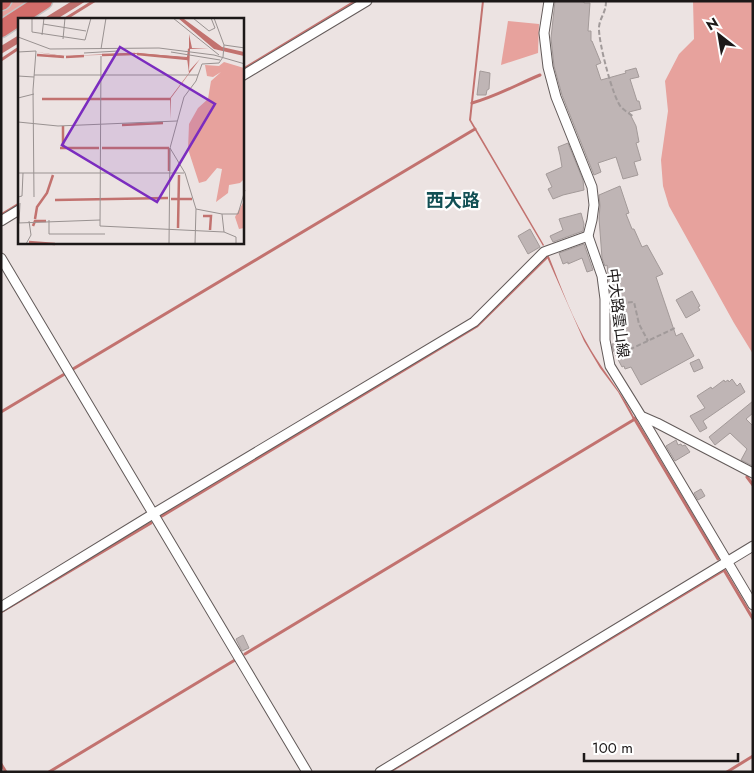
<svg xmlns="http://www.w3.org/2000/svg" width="754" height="773" font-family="Jost,'Noto Sans JP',sans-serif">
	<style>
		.green { fill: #e7a29d }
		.water { fill: #c2726f }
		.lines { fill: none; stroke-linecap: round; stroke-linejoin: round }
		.stream { stroke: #c2726f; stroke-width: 3 }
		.building { fill: #bfb5b5; stroke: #a39a99 }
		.street-casing { stroke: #635b5a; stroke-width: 11 }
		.highway-casing { stroke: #c4c3c3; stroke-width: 19 }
		.path { stroke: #a19a9a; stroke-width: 2; stroke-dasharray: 5 2.5; stroke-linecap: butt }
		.street { stroke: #fff; stroke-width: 9 }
		.highway { stroke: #d26d6a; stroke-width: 16 }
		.labels { text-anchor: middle; stroke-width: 4.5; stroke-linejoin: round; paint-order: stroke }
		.street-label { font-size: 15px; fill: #1c1818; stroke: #fff }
		.quarter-label { font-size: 18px; font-weight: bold; fill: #114f54; stroke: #fff }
		.inset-river { fill: none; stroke: #c2726f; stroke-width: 2.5 }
		.inset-road { fill: none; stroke: #999291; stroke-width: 1 }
		.view { fill: #7b2cbf; fill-opacity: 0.15; stroke: #7b2cbf; stroke-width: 2.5 }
		.inset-edge { fill: none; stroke: #1c1818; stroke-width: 2.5 }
	</style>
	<rect width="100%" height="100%" fill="#ece3e2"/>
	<!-- green -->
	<g class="green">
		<polygon points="15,1 31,1 1,20 1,9"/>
		<polygon points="693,1 753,1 753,354 734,323 669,206 663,186 661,160 668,111 665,81 679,54 694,39"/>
		<polygon points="508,21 539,24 538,53 501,65"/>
	</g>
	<!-- water -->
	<g class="water">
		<polygon points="72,1 86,1 57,19 43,19"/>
		<polygon points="482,1 484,1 471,120 544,245 543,246 469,120"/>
		<polygon points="19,35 19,43 1,54 1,46"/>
		<path d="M548,254C561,287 573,320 591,350C605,374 624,395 635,419H633L618,392L600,368L584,341L546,255Z"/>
	</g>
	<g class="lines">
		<!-- stream -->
		<g class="stream">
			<polyline points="65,19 94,1"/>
			<polyline points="1,60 19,48"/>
			<polyline points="242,70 356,1"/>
			<path d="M472,103C495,97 518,84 540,75"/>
			<polyline points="1,215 19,204"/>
			<polyline points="1,412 475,129"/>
			<polyline points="634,418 718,559"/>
			<polyline points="747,477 753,485"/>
			<polyline points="162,516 477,326 547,257"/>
			<polyline points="1,612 151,523"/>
			<polyline points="245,654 635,419"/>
			<polyline points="1,764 6,772"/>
			<polyline points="49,772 235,660"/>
			<polyline points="389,772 724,570 753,619"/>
			<polyline points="727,772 753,756"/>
		</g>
	</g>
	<!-- building -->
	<g class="building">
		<polygon points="555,1 584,1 584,3 590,3 588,31 591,31 591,41 592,41 601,63 596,65 601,80 626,73 625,71 636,68 639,77 630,79 637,101 639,101 641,109 629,112 636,126 639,142 636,143 641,160 634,162 638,175 623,179 616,157 598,163 601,172 594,175 562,95 554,66 551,38"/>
		<polygon points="480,71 490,73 489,89 487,90 486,95 477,95"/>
		<polygon points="568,143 583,180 584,190 563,195 553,199 548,189 552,187 546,174 562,167 560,155 558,147"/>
		<polygon points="620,186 629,213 626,214 632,229 634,229 642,247 647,245 663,274 656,277 676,336 682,333 694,356 641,385 631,367 625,369 624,366 622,367 613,350 612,344 621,342 618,318 611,318 611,298 607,265 605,266 602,258 599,218 600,206 599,195"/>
		<polygon points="581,213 584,224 583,231 553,242 550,236 563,230 559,219"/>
		<polygon points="530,229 540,247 528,254 518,236"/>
		<polygon points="584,244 593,270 587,272 582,258 568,264 568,262 563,264 559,253"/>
		<polygon points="692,291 700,306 698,307 700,310 686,318 676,300"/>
		<polygon points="699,359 703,368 694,372 690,363"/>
		<polygon points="732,379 737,386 740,383 745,392 703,421 707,428 700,432 690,416 705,408 697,396 711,387 712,389 724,380 725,382 728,380 729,382"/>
		<polygon points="753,401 753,413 746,419 753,426 753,466 741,460 747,449 730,433 715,445 709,437"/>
		<polygon points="676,440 678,445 681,444 682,446 685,445 690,452 675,461 666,446"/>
		<polygon points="701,489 705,496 698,500 694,493"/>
		<polygon points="243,635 249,648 242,651 236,639"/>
	</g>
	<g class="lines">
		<!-- street casing -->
		<g class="street-casing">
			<g id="street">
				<polyline points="549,1 544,33 548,67 556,97 592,187 594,205 592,220 588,236 602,276 605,299 605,340 610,366 641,416 657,423 753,473"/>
				<polyline points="242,76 367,1"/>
				<polyline points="1,221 19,210"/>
				<polyline points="1,258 307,772"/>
				<polyline points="641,416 753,605"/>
				<polyline points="1,607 153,514 474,322 544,252 588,236"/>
				<polyline points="380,772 753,546"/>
			</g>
		</g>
		<!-- highway casing -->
		<g class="highway-casing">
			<g id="highway">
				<polyline points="1,2 3,1"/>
				<polyline points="1,29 44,1"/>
			</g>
		</g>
		<!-- path -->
		<g class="path">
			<path d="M606,1C606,13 600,17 599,27C598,41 613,98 621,107C625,111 630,114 634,117"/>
			<polyline points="613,301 622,303 634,302 639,324 648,341"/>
			<polyline points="616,356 675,328"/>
		</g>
		<!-- street -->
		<use href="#street" class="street"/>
		<!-- highway -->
		<use href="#highway" class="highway"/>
	</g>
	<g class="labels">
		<!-- street labels -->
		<g class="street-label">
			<text transform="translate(618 313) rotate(83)" y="5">中大路雲山線</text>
		</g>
		<!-- quarter labels -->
		<g class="quarter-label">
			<text x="453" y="207">西大路</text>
		</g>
	</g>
	<!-- overview -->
	<g transform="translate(18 18)">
		<rect width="226" height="226" fill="#ece3e2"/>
		<path d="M206,44L226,50L227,160L222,165L211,167L210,175L198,184L204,151L199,150L188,163L181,165L170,131L171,106L180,90L190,81L193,63L203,54L195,59L189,58L187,47L201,48ZM226,183V210L221,211L217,199Z" fill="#e7a29d"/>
		<path d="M160,0L166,1L204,29L226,34V38L196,31ZM165,10L171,16L174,30H191L172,31L171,53L182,41L153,80L152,101V80L171,55L169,40L120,36L42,38L19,34L46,38L117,35L169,39L170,31L166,36L171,30V16Z" fill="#c2726f"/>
		<path class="inset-river" d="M119,36L170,41M19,37L46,39M84,37L117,36M48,39L66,38M24,81H152M104,107L145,105M45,129V108M42,130H81M84,130H151M151,153V130M153,181H174M37,182L150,180M185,198H193L192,212M17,201L19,189L29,175L35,157M15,208L17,203H28M160,210L161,157M11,224L37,226"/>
		<path class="inset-road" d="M14,0V14L67,22L73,0M155,0L201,37M175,0L191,13L197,10L193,0M196,0L206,27L205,39L201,45L184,46L178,63L166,79L152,130L167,155L178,191L204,196L206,214L218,219V226M25,6L68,13M24,17L26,0M0,19L32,31L141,30L196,37L227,46M45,21L47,0M206,27L227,30M83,31L88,0M0,34L18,33L15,72L16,179M153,34L202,42M66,35L100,33M83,38L82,208L206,214M16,57H180M0,58L16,59M0,80L16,76M0,104L40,108L159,103M0,155H166M0,179L4,178L5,155M204,196H220L227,172M31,202V216H87M0,205L82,202M1,205L2,185M8,226L13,217L11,203M151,226L152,130M177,226L178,191"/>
		<path class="view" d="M102,29L197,86L139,184L44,127Z"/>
		<rect width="226" height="226" class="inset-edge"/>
	</g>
	<!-- border -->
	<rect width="754" height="773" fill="none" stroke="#1c1818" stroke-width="5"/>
	<!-- north arrow -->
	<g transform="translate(719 35) rotate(329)" stroke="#ffffff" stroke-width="4" paint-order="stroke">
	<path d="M0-4L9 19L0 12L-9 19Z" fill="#1c1818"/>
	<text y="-8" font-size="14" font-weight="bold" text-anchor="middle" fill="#1c1818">N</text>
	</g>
	<!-- scale -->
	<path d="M584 753v8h154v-8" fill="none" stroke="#1c1818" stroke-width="2.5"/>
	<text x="592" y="753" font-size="15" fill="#1c1818" stroke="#ffffff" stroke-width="4" paint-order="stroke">100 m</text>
</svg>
